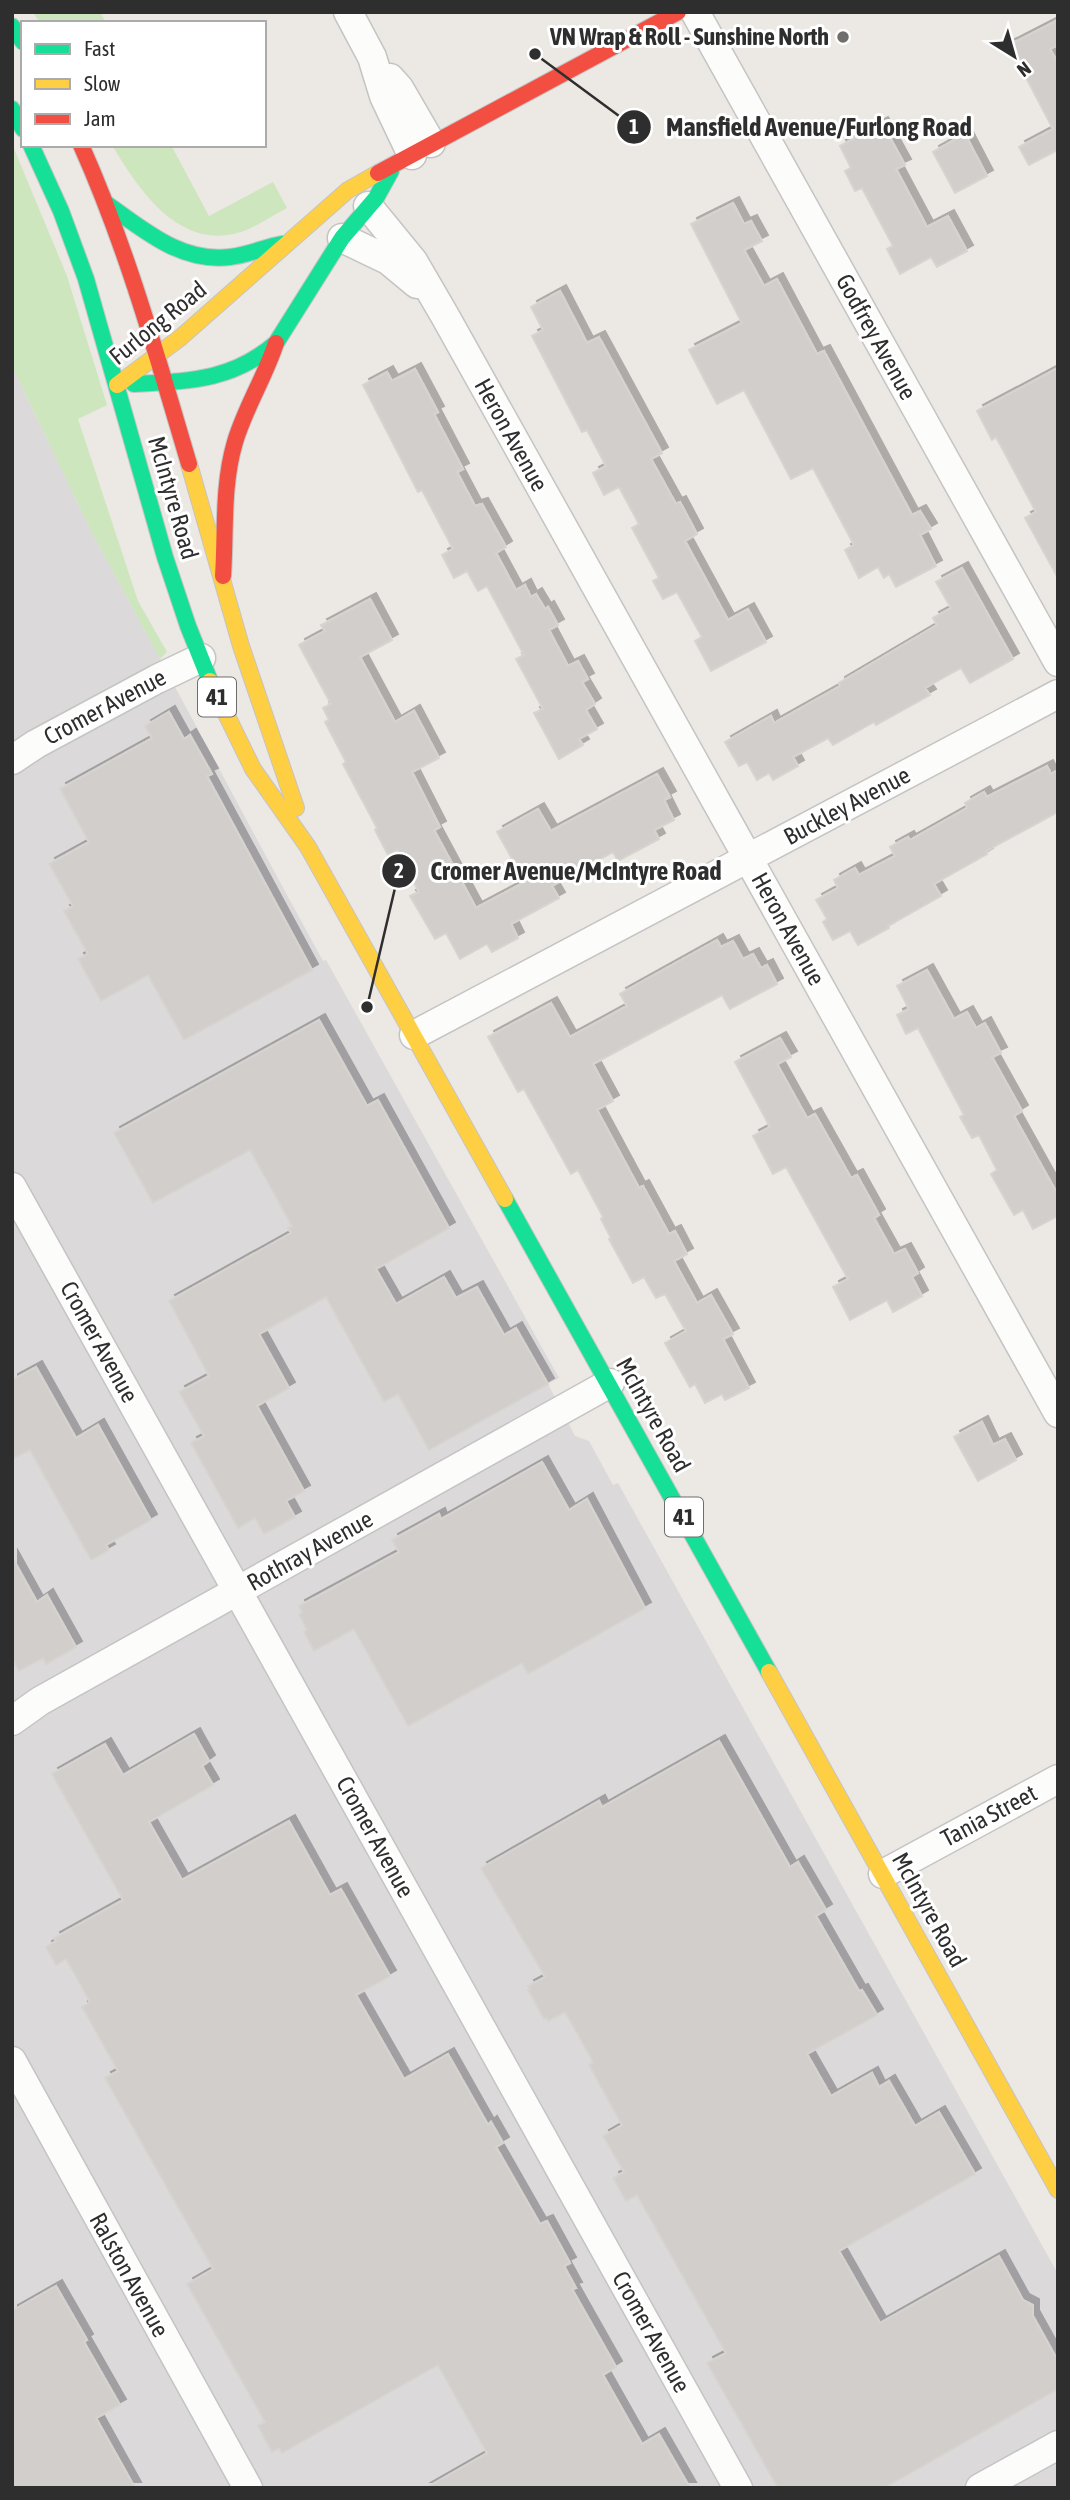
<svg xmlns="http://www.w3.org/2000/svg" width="1070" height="2500" font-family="'Asap Condensed',sans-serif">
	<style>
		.industrial { fill: #dcd9db }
		.green { fill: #cee6be }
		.building { fill: #d1cecb; stroke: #d7d4d0; stroke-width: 2; filter: url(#shadow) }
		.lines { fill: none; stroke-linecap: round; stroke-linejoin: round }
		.street-casing { stroke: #c5c4c5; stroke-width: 31 }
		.fast-casing { stroke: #c5c4c5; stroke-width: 18 }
		.slow-casing { stroke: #c5c4c5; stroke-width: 18 }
		.jam-casing { stroke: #c5c4c5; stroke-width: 18 }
		.street { stroke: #fcfcfb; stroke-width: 28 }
		.fast { stroke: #16e098; stroke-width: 16 }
		.slow { stroke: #ffcf43; stroke-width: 16 }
		.jam { stroke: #f24e42; stroke-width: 16 }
		.poi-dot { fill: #706f6e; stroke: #fff; stroke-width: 2.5 }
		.labels { text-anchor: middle; stroke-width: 6; stroke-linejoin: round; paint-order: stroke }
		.shield { fill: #fff; stroke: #6d6d6d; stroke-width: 2 }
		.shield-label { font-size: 23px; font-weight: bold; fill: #2e2e2e }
		.poi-label { font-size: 24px; font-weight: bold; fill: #2e2e2e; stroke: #fff; text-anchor: end }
		.street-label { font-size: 24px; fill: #2e2e2e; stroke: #fff }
		.leader { fill: none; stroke: #2e2e2e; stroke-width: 2.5 }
		.callout-dot { fill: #2e2e2e; stroke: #fff; stroke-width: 2.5 }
		.mark-label { font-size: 21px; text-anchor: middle; font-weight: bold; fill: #fff }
		.callout-label { font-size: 26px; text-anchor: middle; font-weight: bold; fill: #2e2e2e; stroke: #fff; stroke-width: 6; stroke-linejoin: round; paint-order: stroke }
	</style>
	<defs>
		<filter id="shadow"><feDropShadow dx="6" dy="-6" stdDeviation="0" flood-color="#0004"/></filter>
	</defs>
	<rect width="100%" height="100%" fill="#ece8e4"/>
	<!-- industrial -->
	<polygon class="industrial" points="12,366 89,527 287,895 323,961 326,960 559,1378 548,1384 575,1436 589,1441 613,1485 618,1483 1058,2274 1058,2488 12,2488"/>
	<!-- green -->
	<g class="green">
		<polygon points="33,12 100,12 106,23 40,23"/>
		<polygon points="12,144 67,276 107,405 78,419 138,601 167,652 160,659 89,527 12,366"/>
		<path d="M112,145H171L209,216L273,182L287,208C273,215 258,226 244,231C181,253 140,192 112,145Z"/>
	</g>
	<!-- building -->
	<g class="building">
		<polygon points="1058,20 1058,45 1050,49 1058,63 1058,150 1029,165 1019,147 1053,129 1009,45"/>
		<polygon points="882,123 905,165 896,169 927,227 948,216 967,251 937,267 931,257 900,274 887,249 893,246 862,188 855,191 845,171 851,168 840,146"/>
		<polygon points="965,134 987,176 955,193 933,152"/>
		<polygon points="733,203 744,224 751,221 762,241 744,250 764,286 777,279 817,354 824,351 912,515 920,511 931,529 920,535 936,566 896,587 889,574 884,578 878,567 859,578 845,550 854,545 813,468 791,479 744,390 717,404 689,350 742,323 691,224"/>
		<polygon points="560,291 587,343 599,337 662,453 651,459 676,504 680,502 697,534 685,541 728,620 748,609 766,642 711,671 695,641 702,637 677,592 663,599 653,581 659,578 632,528 639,524 619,487 604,495 593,473 606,466 587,430 582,432 532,336 543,330 531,307"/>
		<polygon points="1058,368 1058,578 1025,518 1036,512 996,437 992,440 977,411"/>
		<polygon points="415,369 438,412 434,414 463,469 457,472 475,506 482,504 506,547 496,553 516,590 525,585 531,597 536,594 545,609 548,607 558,625 549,630 568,666 578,661 588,679 582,682 595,704 586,710 597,729 579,739 583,745 559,759 534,713 543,709 516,659 524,655 487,586 478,591 467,571 454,578 442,555 453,549 422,490 418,492 363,385 387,372 392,381"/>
		<polygon points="962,568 1013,659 970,683 961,668 925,688 930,695 876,725 874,722 833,745 828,738 793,757 798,766 773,780 769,773 757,780 747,762 739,766 725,742 771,716 774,723 840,686 839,683 937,625 933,618 951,608 936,582"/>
		<polygon points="370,599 392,640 360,657 395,722 414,711 439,758 412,772 440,827 434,830 476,908 525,882 497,832 538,809 551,831 657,774 670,797 664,800 674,820 654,830 659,839 627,856 618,861 613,852 552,886 559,898 511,924 518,938 492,952 487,944 460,959 446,933 435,939 410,896 419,892 397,850 388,855 375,830 377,828 343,764 346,762 325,722 329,720 323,708 331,704 299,645 325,631 321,625"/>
		<polygon points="169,712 184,739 190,735 212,774 207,776 312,970 184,1040 148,975 101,1001 78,959 88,954 64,911 73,906 49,864 89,842 60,789 152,738 145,726"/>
		<polygon points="1047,766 1051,774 1058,770 1058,812 986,851 987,854 934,884 941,896 888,926 889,928 858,945 850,931 833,940 823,922 827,919 816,900 838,888 834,880 855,868 859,875 895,856 890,847 908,837 910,840 967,808 965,803 984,792 987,797"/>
		<polygon points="717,940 721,947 733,941 743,959 753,954 761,968 767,965 777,984 730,1009 722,995 593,1064 613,1101 597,1110 639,1188 643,1186 669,1234 675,1231 687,1254 674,1261 697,1303 711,1295 733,1334 723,1339 749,1388 725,1400 722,1394 705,1403 695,1384 690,1387 665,1343 686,1331 665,1294 656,1298 644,1277 633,1283 609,1239 611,1238 601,1219 603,1217 578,1170 571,1174 524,1089 518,1092 488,1037 551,1003 570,1037 627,1006 620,994"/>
		<polygon points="927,970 954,1019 967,1012 976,1028 985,1023 1001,1053 992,1057 1022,1111 1014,1116 1058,1195 1058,1216 1033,1229 1023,1210 1014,1215 991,1174 997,1170 979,1135 972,1138 960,1117 964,1115 918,1028 906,1034 897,1015 909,1009 897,986"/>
		<polygon points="319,1020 367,1106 378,1100 449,1228 376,1269 396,1304 444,1277 456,1298 477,1287 504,1335 516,1328 548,1384 429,1450 398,1394 384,1402 326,1297 259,1334 289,1388 257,1406 304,1491 286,1501 295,1517 264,1534 255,1518 238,1528 191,1443 204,1436 179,1392 209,1376 169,1301 291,1233 288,1228 292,1226 250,1150 153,1203 114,1133"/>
		<polygon points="780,1038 791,1057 777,1064 807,1118 815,1114 851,1178 857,1175 879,1215 874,1218 894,1254 905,1249 918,1273 912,1277 922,1296 893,1312 887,1300 850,1320 833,1287 848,1279 786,1167 773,1174 753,1136 770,1127 735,1062"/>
		<polygon points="36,1367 76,1438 98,1425 151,1520 106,1545 109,1550 91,1560 30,1450 12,1459 12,1380"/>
		<polygon points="982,1422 993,1445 1005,1439 1016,1460 978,1481 954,1437"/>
		<polygon points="542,1462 569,1510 587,1499 645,1608 528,1674 522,1663 408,1726 354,1629 314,1651 304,1632 307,1630 299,1614 302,1613 299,1606 399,1552 392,1540 439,1514 441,1519"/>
		<polygon points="12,1557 37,1602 47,1595 76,1647 46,1664 43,1658 19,1671 12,1659"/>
		<polygon points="194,1734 209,1761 202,1766 213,1785 149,1822 182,1880 289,1821 330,1895 341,1889 390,1976 356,1995 404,2079 448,2054 488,2125 491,2122 503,2143 496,2147 540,2224 547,2221 570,2263 564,2266 576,2288 572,2289 616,2367 603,2375 642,2444 659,2434 690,2488 426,2488 487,2453 438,2365 282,2453 279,2448 272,2452 258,2426 265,2422 187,2284 213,2269 105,2078 118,2071 82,2007 90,2002 66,1959 56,1965 46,1947 56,1941 54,1938 123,1900 52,1774 105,1744 123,1775"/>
		<polygon points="719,1741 790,1867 798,1862 826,1910 816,1916 859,1991 862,1990 877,2015 807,2054 831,2096 872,2073 879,2087 889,2081 915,2126 939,2112 975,2174 839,2251 880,2323 999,2256 1023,2300 1033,2305 1033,2316 1058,2361 1058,2389 884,2488 778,2488 707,2363 726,2353 637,2195 626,2201 613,2178 624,2172 603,2136 622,2125 589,2065 593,2062 565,2012 548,2021 547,2018 544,2019 528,1990 530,1989 528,1986 545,1977 481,1868 599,1801 602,1807"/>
		<polygon points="56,2286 87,2340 84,2342 120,2405 96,2418 135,2488 12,2488 12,2311"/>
	</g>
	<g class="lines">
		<!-- street casing -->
		<g class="street-casing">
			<g id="street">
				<polyline points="348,12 372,57 384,96 412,155"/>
				<polyline points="695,12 1058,662"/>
				<polyline points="390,78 399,88 431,143"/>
				<polyline points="368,206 413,261 445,316 1058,1413"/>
				<polyline points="342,238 388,260 417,284"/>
				<polyline points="12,760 36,744 157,679 201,658"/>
				<polyline points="414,1035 1058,694"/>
				<polyline points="12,1187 738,2488"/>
				<polyline points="12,1721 40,1701 610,1383"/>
				<polyline points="883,1874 1058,1779"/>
				<polyline points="12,2061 248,2488"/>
				<polyline points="980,2488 1058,2445"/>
			</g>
		</g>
		<!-- fast casing -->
		<g class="fast-casing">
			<g id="fast">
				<polyline points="12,26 23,42"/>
				<polyline points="12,109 23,129"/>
				<polyline points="31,145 61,211 86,279 165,557 188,626 210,681"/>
				<path d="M107,204C144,230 181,263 230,257C248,255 265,247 283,244"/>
				<path d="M134,384C189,381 232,381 276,343L342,238L376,198L391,171"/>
				<polyline points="505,1199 769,1672"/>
			</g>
		</g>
		<!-- slow casing -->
		<g class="slow-casing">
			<g id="slow">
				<polyline points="117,385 180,338 348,190 378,173"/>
				<polyline points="189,464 241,646 296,808"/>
				<polyline points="210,681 253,769 308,847 505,1199"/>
				<polyline points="769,1672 1058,2190"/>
			</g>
		</g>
		<!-- jam casing -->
		<g class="jam-casing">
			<g id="jam">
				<path d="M81,145C127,248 157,356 189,464"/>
				<polyline points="378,173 678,12"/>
				<path d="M223,576C226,532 222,486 235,442C245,408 265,377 276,343"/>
			</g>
		</g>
		<!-- street -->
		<use href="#street" class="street"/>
		<!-- fast -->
		<use href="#fast" class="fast"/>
		<!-- slow -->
		<use href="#slow" class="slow"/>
		<!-- jam -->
		<use href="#jam" class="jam"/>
	</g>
	<!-- markers -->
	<circle class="poi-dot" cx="843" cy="37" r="7"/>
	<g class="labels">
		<!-- shield labels -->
		<g class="shield">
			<rect x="198" y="677.5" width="38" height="39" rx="5"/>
			<rect x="665" y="1497.5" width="38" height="39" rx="5"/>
		</g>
		<g class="shield-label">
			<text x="217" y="705">41</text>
			<text x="684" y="1525">41</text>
		</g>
		<!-- poi labels -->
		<g class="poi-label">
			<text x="829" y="45">VN Wrap &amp; Roll - Sunshine North</text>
		</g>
		<!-- street labels -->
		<g class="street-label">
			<text transform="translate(158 323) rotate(-39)" y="8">Furlong Road</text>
			<text transform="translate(876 337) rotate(61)" y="8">Godfrey Avenue</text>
			<text transform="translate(511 435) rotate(61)" y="8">Heron Avenue</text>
			<text transform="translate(173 498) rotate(74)" y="8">McIntyre Road</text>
			<text transform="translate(105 707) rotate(-28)" y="8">Cromer Avenue</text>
			<text transform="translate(847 806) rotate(-28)" y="8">Buckley Avenue</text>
			<text transform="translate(788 929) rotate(61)" y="8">Heron Avenue</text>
			<text transform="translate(99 1342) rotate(61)" y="8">Cromer Avenue</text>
			<text transform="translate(653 1415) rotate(61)" y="8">McIntyre Road</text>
			<text transform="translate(310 1551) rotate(-29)" y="8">Rothray Avenue</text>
			<text transform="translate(989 1816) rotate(-28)" y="8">Tania Street</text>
			<text transform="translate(375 1837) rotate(61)" y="8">Cromer Avenue</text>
			<text transform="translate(929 1910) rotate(61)" y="8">McIntyre Road</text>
			<text transform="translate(129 2275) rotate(61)" y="8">Ralston Avenue</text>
			<text transform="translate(651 2332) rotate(61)" y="8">Cromer Avenue</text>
		</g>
	</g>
	<!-- callouts -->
	<path class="leader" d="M535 54L634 127M367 1007L399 871"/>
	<g class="callout-dot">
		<circle cx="535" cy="54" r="7"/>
		<circle cx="367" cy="1007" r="7"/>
		<circle cx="634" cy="127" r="18"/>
		<circle cx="399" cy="871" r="18"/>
	</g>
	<g class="mark-label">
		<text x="634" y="134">1</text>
		<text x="399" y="878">2</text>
	</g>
	<g class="callout-label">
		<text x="819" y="136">Mansfield Avenue/Furlong Road</text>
		<text x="576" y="880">Cromer Avenue/McIntyre Road</text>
	</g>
	<!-- border -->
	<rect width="1070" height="2500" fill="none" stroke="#2e2e2e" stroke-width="28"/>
	<!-- legend -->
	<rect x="21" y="21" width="245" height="126" fill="#ffffff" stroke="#ababab" stroke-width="2"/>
	<rect x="35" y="44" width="35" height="10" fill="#16e098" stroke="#ababab" stroke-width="2"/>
	<text x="84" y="56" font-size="21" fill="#2e2e2e">Fast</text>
	<rect x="35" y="79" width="35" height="10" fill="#ffcf43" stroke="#ababab" stroke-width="2"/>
	<text x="84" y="91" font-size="21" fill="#2e2e2e">Slow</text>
	<rect x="35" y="114" width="35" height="10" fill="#f24e42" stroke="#ababab" stroke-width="2"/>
	<text x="84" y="126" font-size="21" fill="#2e2e2e">Jam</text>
	<!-- north arrow -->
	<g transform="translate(1014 56) rotate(143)" stroke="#ffffff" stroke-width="5" paint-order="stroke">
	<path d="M0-5L12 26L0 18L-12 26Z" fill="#2e2e2e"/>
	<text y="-10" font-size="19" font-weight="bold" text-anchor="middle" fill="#2e2e2e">N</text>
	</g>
</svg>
